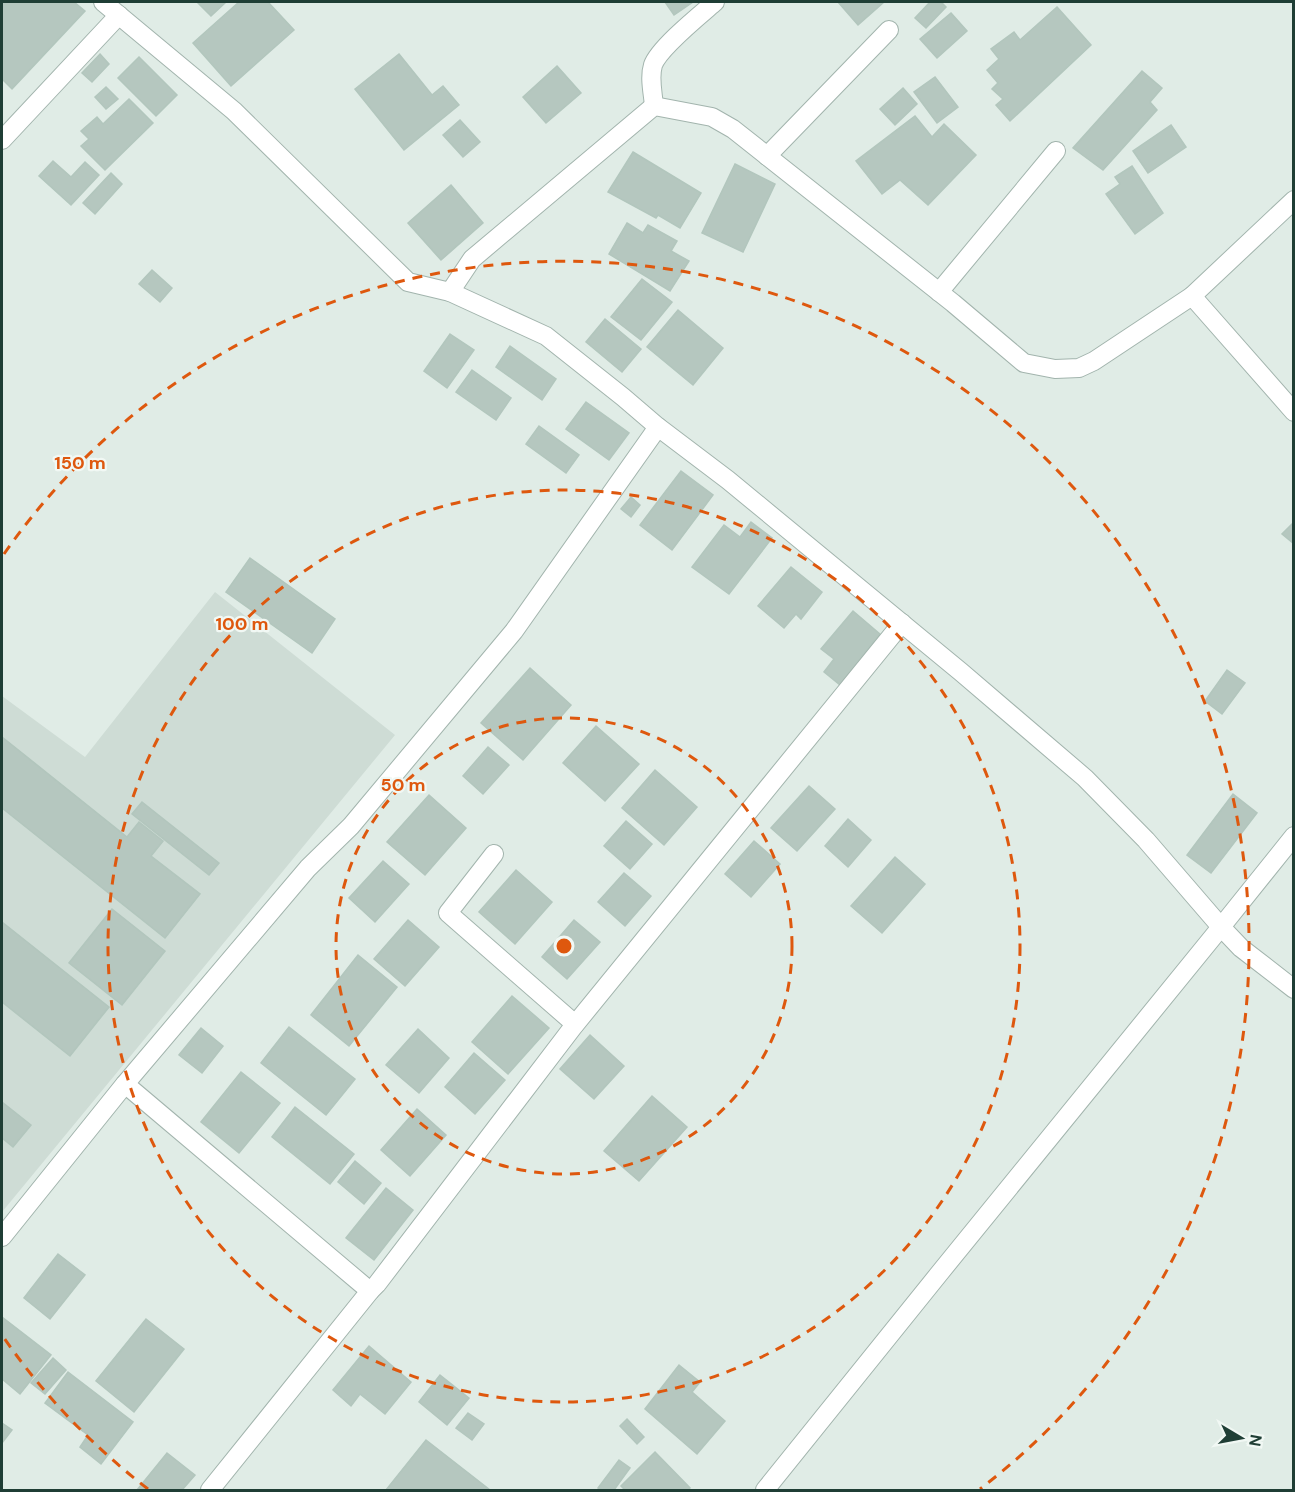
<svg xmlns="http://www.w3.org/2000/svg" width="1295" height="1492" font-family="'DM Sans',sans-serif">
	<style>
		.built { fill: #cedcd5 }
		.building { fill: #b5c7bf; stroke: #b2c6bd; stroke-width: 1.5 }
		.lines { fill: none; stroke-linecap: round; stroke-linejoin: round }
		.minor-casing { stroke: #a2b4ad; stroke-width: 20 }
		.minor { stroke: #fff; stroke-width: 18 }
		.ring { fill: none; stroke: #de580e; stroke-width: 3; stroke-dasharray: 10 8 }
		.centre { fill: #de580e; stroke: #f1f8f4; stroke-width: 3 }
		.ring-label { font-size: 18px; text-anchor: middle; font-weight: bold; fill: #de580e; stroke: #f1f8f4; stroke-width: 4.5; stroke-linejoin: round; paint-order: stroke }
	</style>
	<rect width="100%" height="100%" fill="#e0ece6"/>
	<!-- built -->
	<polygon class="built" points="215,592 395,735 2,1212 2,696 85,757"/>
	<!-- building -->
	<g class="building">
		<polygon points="2,2 74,2 85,11 12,89 2,79"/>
		<polygon points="197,2 226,2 211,16"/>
		<polygon points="239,2 268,2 294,30 231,86 193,43"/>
		<polygon points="665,2 693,2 674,15"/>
		<polygon points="838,2 884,2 858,25"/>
		<polygon points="930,2 941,2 946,7 926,28 915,18"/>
		<polygon points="1057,7 1091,45 1010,121 996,105 1003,99 992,89 998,83 987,70 999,59 991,49 1014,32 1020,40"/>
		<polygon points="951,13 967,31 937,58 920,39"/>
		<polygon points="100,54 109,64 92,82 82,73"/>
		<polygon points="399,54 432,95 443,86 459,105 404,150 355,89"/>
		<polygon points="139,57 177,95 156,116 118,78"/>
		<polygon points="557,66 581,93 546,123 523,97"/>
		<polygon points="1142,71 1162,88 1150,102 1157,110 1103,170 1073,148"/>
		<polygon points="935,77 958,107 937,123 914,92"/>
		<polygon points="106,87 118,99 106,109 95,97"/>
		<polygon points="903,88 917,104 895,125 880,109"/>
		<polygon points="129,99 153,123 105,170 81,146 89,139 81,131 97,117 103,124"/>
		<polygon points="915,116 932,137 944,124 976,155 928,205 900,180 882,194 856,161"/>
		<polygon points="460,120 480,142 463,157 443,135"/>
		<polygon points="1171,125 1186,147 1148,173 1133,151"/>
		<polygon points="633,152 701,193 680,228 658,215 656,218 608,192"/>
		<polygon points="53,161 71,177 85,162 99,175 71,205 39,176"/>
		<polygon points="735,164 775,184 743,252 702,233"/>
		<polygon points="1132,166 1163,213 1135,234 1106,194 1120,184 1115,177"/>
		<polygon points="111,173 122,184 95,214 83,203"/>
		<polygon points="451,185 483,223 441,260 408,223"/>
		<polygon points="627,223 643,233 648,225 677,241 671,251 689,261 670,291 609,254"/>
		<polygon points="152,270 172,288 160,302 139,284"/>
		<polygon points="642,279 672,302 641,340 611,317"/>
		<polygon points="678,310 723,348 693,385 647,347"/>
		<polygon points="605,319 641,349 622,372 586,342"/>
		<polygon points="450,334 474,350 447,388 424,371"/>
		<polygon points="510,346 556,379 542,400 496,367"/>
		<polygon points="472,370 511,398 496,420 456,392"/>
		<polygon points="586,402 629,433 609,460 566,429"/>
		<polygon points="539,426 579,455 566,473 526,444"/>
		<polygon points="681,471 713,495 672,550 640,525"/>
		<polygon points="631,497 640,505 631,517 621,509"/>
		<polygon points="751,522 772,538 729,594 692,567 724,525 740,537"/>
		<polygon points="1294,522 1294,544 1282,534"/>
		<polygon points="250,558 335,619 312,653 226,592"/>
		<polygon points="791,567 822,592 801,619 796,614 784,628 758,606"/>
		<polygon points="853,611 880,634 840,685 824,672 834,659 821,649"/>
		<polygon points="530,668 571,705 523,760 481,723"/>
		<polygon points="1227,670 1245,683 1222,714 1205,701"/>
		<polygon points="596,726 639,764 605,801 563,763"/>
		<polygon points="2,737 127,837 139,822 163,841 151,856 200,894 165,938 2,808"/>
		<polygon points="488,747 509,765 483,794 463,776"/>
		<polygon points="655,770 697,807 664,845 622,808"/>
		<polygon points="809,786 835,809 797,851 771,828"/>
		<polygon points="1233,794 1257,813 1211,873 1187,855"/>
		<polygon points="429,795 466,828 425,875 387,842"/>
		<polygon points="142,802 219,863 209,875 132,814"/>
		<polygon points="848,819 871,840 848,867 825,846"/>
		<polygon points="626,821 652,844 630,869 604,846"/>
		<polygon points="754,841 780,864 751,897 725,874"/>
		<polygon points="895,857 925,884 882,933 851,906"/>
		<polygon points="383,861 409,884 375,922 349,898"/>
		<polygon points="516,870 552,902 515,944 479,912"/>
		<polygon points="624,873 651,896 625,926 598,902"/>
		<polygon points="112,909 165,951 122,1005 69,963"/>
		<polygon points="408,920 439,947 405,986 374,959"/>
		<polygon points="574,920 600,942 567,979 542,957"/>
		<polygon points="2,922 109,1007 70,1056 2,1002"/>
		<polygon points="358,955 397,987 349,1046 311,1015"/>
		<polygon points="512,996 549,1028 508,1074 472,1042"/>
		<polygon points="289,1027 355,1079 326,1115 261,1063"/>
		<polygon points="201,1028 223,1046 202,1073 179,1055"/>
		<polygon points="418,1029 449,1058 419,1093 386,1065"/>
		<polygon points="590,1035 624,1066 594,1099 560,1069"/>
		<polygon points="474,1053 505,1080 475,1114 445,1087"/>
		<polygon points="241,1072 280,1103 239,1153 201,1122"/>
		<polygon points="652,1096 687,1127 639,1181 604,1151"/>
		<polygon points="2,1102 31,1125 13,1147 2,1138"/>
		<polygon points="295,1107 354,1154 330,1184 272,1137"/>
		<polygon points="417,1109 446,1135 410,1176 381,1150"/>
		<polygon points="355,1161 381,1183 364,1204 338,1182"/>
		<polygon points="386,1188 413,1210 374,1260 346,1238"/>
		<polygon points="58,1254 85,1275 50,1319 24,1298"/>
		<polygon points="2,1317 51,1355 20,1394 2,1379"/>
		<polygon points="146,1319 184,1349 134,1412 96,1381"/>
		<polygon points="369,1346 411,1382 385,1414 360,1394 351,1406 333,1390"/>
		<polygon points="53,1358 66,1370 45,1394 31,1383"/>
		<polygon points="679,1365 700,1382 692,1392 725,1421 697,1454 645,1409"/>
		<polygon points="68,1372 133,1422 101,1464 80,1447 88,1435 45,1403"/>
		<polygon points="440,1375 469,1398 447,1425 419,1402"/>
		<polygon points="468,1413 484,1424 472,1440 456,1428"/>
		<polygon points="627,1419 644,1437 637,1444 620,1426"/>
		<polygon points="2,1423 12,1430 2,1443"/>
		<polygon points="426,1440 490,1490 386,1490"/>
		<polygon points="655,1452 690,1488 687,1490 625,1490 621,1486"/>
		<polygon points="167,1453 195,1475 182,1490 137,1490"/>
		<polygon points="619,1460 630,1468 614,1490 602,1490 598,1488"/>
	</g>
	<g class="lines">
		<!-- minor casing -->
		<g class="minor-casing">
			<g id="minor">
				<polyline points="103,2 234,111 408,282 450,292 546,336 623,397 658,427 728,480 961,672 1085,778 1146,840 1221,927 1241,948 1294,989"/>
				<path d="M654,106C653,93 649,78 653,65C659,48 700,15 715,2"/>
				<polyline points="2,140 119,15"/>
				<polyline points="767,156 889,30"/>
				<polyline points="450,292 472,259 654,106 712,117 733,129 953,303 1024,363 1055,369 1079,368 1094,361 1192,296 1294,412"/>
				<polyline points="939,292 1056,151"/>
				<polyline points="1192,296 1294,200"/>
				<polyline points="494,854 448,913 575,1024"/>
				<polyline points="125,1084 370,1291 210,1490"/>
				<polyline points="2,1237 125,1084 308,868 351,826 514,631 658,427"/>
				<polyline points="370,1291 377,1284 573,1027 902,623"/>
				<polyline points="765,1490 938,1275 1221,927 1294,836"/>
			</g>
		</g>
		<!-- minor -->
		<use href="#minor" class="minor"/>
	</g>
	<!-- distance rings -->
	<g class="ring">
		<circle cx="564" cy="946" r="228"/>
		<circle cx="564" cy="946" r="456"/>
		<path d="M148 1489A684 684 0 0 1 4 1338M4 554A684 684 0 1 1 980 1489"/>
	</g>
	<circle cx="564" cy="946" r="9" class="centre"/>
	<g class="ring-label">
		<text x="80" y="469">150 m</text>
		<text x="242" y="630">100 m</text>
		<text x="403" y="791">50 m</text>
	</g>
	<!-- border -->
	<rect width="1295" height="1492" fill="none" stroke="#1f3e35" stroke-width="6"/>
	<!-- north arrow -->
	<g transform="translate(1241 1438) rotate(100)" stroke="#f1f8f4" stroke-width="4.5" paint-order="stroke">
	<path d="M0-4.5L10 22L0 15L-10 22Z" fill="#1f3e35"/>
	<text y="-9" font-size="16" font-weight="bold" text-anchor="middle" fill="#1f3e35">N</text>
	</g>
</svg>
